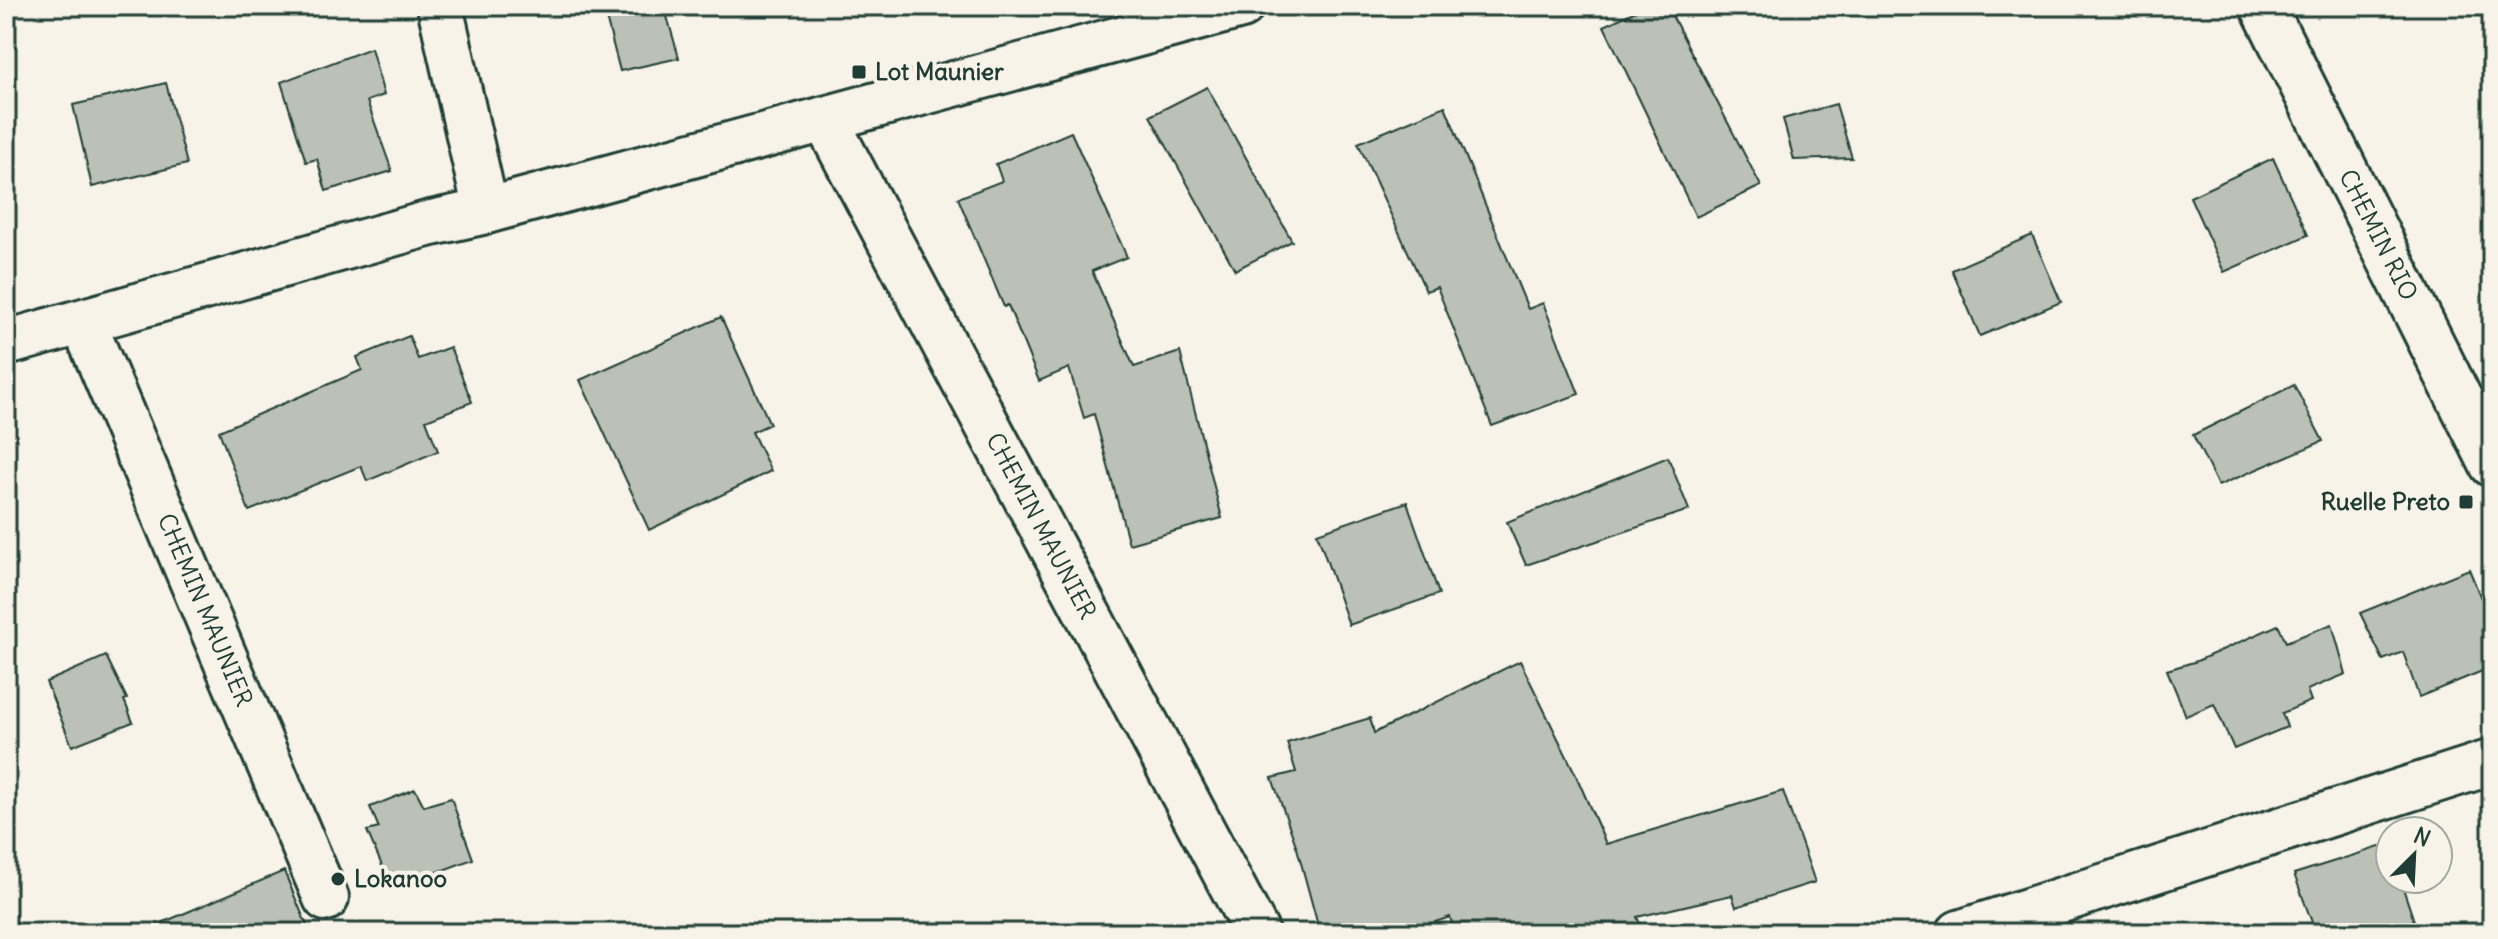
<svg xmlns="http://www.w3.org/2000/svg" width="2498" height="939" font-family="Delius,sans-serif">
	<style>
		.building { fill: #bbc1b6; stroke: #1f3d34; stroke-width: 2 }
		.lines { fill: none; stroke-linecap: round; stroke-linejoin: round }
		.minor-casing { stroke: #1f3d34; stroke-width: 50 }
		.minor { stroke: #f7f3e8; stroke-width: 44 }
		.poi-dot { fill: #1f3d34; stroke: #f7f3e8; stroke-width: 3 }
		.labels { text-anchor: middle; stroke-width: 8; stroke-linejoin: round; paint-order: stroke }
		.poi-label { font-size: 24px; font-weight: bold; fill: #1f3d34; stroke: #f7f3e8; text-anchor: start }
		.street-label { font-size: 24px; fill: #1f3d34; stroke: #f7f3e8 }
	</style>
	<rect width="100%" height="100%" fill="#f7f3e8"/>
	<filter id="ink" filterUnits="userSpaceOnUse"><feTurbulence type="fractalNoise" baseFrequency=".0125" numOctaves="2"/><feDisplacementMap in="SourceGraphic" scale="16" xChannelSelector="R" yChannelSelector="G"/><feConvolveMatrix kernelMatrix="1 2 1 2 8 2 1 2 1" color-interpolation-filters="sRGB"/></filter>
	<g filter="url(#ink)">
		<!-- building -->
		<g class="building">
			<polygon points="603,6 664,6 679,58 620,71"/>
			<polygon points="1646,6 1667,6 1761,186 1696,217 1604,26"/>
			<polygon points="371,48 384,95 367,101 392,171 326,191 317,159 306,162 281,82"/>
			<polygon points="166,83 187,164 92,187 73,105"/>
			<polygon points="1207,87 1292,241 1235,270 1150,116"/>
			<polygon points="1836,104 1852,158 1794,160 1783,119"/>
			<polygon points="1445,106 1528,309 1543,303 1579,394 1492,426 1437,287 1426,291 1358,143"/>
			<polygon points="1071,132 1127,257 1092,271 1134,367 1180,352 1222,518 1129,544 1094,414 1084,418 1069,368 1039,381 1008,305 1004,307 958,198 1002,181 996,164"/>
			<polygon points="2273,158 2308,235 2224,272 2190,197"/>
			<polygon points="2032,235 2061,302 1980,336 1952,270"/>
			<polygon points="721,317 770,424 752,432 771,471 649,530 580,380"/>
			<polygon points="409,336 418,359 450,347 472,402 426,420 438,451 367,481 361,466 249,511 219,431 362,370 357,357"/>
			<polygon points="2294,385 2323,441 2218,486 2193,435"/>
			<polygon points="1668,457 1689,510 1526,565 1507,522"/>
			<polygon points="1407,502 1439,594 1349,625 1317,533"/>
			<polygon points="2469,569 2492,625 2492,667 2419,697 2403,652 2383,660 2360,613"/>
			<polygon points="2332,624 2346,674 2307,690 2311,701 2282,713 2287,727 2234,749 2214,704 2186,716 2167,670 2197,661 2278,625 2286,642"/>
			<polygon points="106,656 127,699 124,700 133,722 72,746 46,682"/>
			<polygon points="1520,661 1575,773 1606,844 1783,791 1815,882 1736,907 1732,895 1637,917 1644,933 1455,933 1450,917 1403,933 1320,933 1297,848 1272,778 1296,772 1287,743 1370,718 1374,733"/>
			<polygon points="415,789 424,806 451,798 473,859 392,889 367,831 379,828 370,807"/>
			<polygon points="2389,844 2390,879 2400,879 2418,933 2316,933 2294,874"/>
			<polygon points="284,871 310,933 138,933"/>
		</g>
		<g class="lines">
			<!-- minor casing -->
			<g class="minor-casing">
				<g id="minor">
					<polyline points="440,6 486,211"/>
					<polyline points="2263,6 2492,464"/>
					<polyline points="825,119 1257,933"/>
					<polyline points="83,322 326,898"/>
					<polyline points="6,343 427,224 486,211 1241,6"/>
					<polyline points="1959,933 2492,762"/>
				</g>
			</g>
			<!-- minor -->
			<use href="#minor" class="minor"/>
		</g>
	</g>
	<!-- markers -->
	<g class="poi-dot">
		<rect x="851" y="64" width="16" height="16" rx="4"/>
		<rect x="2458" y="494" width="16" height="16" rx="4"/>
		<circle cx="338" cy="879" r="8"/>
	</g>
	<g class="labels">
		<!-- poi labels -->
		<g class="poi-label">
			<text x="875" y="80">Lot Maunier</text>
			<text x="2450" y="510" text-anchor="end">Ruelle Preto</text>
			<text x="354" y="887">Lokanoo</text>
		</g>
		<!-- street labels -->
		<g class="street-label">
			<text transform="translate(2378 235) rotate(63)" y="8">CHEMIN RIO</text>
			<text transform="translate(1041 526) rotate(62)" y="8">CHEMIN MAUNIER</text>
			<text transform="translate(205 610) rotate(67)" y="8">CHEMIN MAUNIER</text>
		</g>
	</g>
	<!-- margin -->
	<rect width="2498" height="939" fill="none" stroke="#f7f3e8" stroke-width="32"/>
	<rect x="16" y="16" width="2466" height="907" fill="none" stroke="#1f3d34" stroke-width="3" filter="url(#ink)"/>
	<!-- north arrow -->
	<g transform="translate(2414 855) rotate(24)"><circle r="38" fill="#f7f3e8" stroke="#a1aaa0" stroke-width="2"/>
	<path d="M0-6L14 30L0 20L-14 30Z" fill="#1f3d34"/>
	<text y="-12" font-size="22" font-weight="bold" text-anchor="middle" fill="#1f3d34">N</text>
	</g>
</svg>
